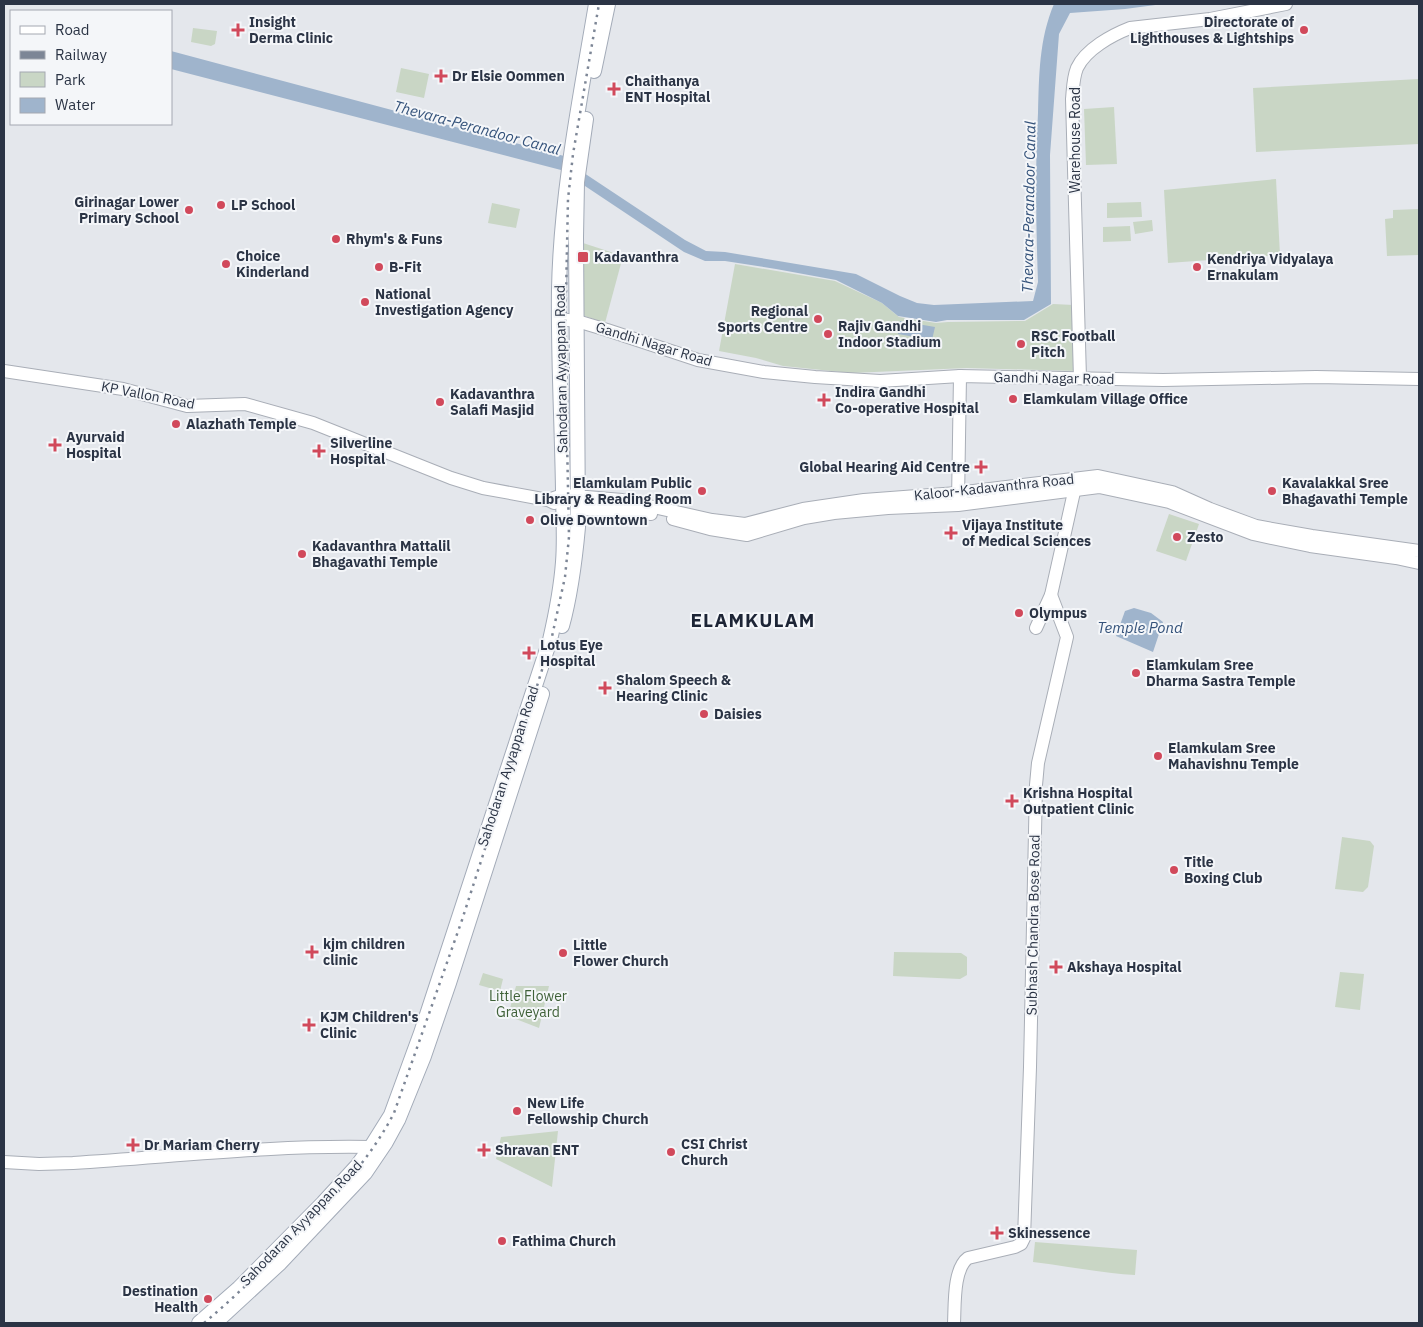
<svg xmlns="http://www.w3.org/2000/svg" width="1423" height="1327" font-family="'IBM Plex Sans',sans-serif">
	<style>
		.green { fill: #c9d6c5 }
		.water { fill: #9fb4cc }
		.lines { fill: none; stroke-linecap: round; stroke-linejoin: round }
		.secondary-casing { stroke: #a9aeb7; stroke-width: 14 }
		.primary-casing { stroke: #a3abb8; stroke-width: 16 }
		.secondary { stroke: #fff; stroke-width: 12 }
		.primary { stroke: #fff; stroke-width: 14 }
		.rail { stroke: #7d8696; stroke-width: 2.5; stroke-dasharray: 2.5 5; stroke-linecap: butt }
		.poi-dot { fill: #d1495b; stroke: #f4f6f9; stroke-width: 2 }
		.labels { text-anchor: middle; stroke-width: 4; stroke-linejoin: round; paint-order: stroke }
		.poi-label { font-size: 14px; font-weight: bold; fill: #2b3445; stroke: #f4f6f9; text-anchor: start }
		.street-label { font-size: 14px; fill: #2b3445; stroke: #f4f6f9 }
		.park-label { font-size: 14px; fill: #3f6138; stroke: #f4f6f9 }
		.water-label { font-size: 15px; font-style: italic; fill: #34527a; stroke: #f4f6f9 }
		.district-label { font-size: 19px; font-weight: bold; letter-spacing: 1px; fill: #1d2536; stroke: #f4f6f9 }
	</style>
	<rect width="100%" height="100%" fill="#e4e7ec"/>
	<!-- green -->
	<g class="green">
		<polygon points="193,28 217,31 215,44 211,46 191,42"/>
		<polygon points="401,68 429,74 424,98 396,92"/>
		<polygon points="1419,79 1419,144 1256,152 1253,88"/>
		<polygon points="1114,107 1117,164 1086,165 1084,109"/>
		<polygon points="1276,179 1280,255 1168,263 1164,190"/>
		<polygon points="1141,202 1142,217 1107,218 1107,203"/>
		<polygon points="492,203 520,209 516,228 488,223"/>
		<polygon points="1419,209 1419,255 1387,256 1385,219 1393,218 1393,210"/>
		<polygon points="1152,220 1153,231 1135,234 1133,222"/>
		<polygon points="1130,226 1131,241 1103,242 1103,227"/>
		<polygon points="583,243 623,256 605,323 582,315"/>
		<polygon points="735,264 835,281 882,303 899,317 936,323 948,322 1025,321 1053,304 1074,305 1076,371 967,368 851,373 783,366 756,358 719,351"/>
		<polygon points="1169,514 1199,524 1186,561 1156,551"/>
		<polygon points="1342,837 1370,841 1374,846 1368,887 1363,892 1335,889"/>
		<polygon points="894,952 961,953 967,957 967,975 960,979 893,976"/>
		<polygon points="1340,972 1364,974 1360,1010 1335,1007"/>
		<polygon points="483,973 503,979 500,991 479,985"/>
		<polygon points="516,986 549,986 539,1028 508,1016"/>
		<polygon points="558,1131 552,1187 496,1159 501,1137"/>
		<path d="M1035,1242L1137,1250L1135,1275C1100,1273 1067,1266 1033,1262Z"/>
	</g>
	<!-- water -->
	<g class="water">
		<path d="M1054,4H1163L1125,9L1070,13L1059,34L1050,155L1051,304L1024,320H947L936,322L898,316L882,303L836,280L776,269L725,261H705L684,252L561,170L171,69V51L564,156L581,171L685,240L706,251L725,252L856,274L900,296L917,303L934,305L1033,301L1038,282C1036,226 1035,170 1038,113C1039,76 1039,39 1054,4Z"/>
		<polygon points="900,321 935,327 932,340 898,334"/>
		<polygon points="1134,608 1151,613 1163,622 1153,652 1116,636 1125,611"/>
	</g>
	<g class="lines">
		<!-- secondary casing -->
		<g class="secondary-casing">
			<g id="secondary">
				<polyline points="559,319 577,321 607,330 698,360 764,372 815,377 880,381 960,376 1163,380 1316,377 1419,379"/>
				<polyline points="4,371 123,389 187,406 245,404 313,423 451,478 483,488 548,500 554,503"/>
				<path d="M1080,378L1072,99C1073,89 1073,78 1077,68C1086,49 1112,35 1130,28L1210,19L1286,4"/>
				<polyline points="548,500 563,495 622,500 712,520 745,524 803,509 864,500 957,493 1098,476 1172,492 1210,509 1256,526 1312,536 1419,551"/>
				<polyline points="958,501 960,376"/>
				<polyline points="578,509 620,510 651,514"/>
				<polyline points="673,519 710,529 747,535 804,518 834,513 888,508 958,505 1099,487 1169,502 1253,534 1310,546 1396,558 1419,563"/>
				<polyline points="1036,628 1051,595 1076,483"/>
				<path d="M4,1162L39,1164L73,1163C172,1157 271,1145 371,1147"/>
				<path d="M954,1323C955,1305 953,1269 968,1258L1015,1247L1021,1244L1024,1238L1030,1067L1036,785L1038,763L1067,637L1051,595"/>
			</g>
		</g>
		<!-- primary casing -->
		<g class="primary-casing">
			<g id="primary">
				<polyline points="594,71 608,4"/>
				<path d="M562,626C571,593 575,560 578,527L576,237L577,182L586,119"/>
				<path d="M199,1323L239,1288L323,1203L357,1166L371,1147L391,1115L421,1033L550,640C556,614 561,589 563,562C565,538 563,514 563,490C562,423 558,356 559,289C561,193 580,99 596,4"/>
				<polyline points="215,1323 280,1263 365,1173 386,1142 398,1120 424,1056 449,983 542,694"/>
			</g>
		</g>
		<!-- secondary -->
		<use href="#secondary" class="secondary"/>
		<!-- primary -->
		<use href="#primary" class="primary"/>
		<!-- rail -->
		<path class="rail" d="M204,1323C234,1298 262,1270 290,1242C329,1203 368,1163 394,1113L462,920L523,731L551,641L565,577L569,537L565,343L568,199L573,154L599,4"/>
	</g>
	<!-- markers -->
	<g class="poi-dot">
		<path d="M235.5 22.5h5v5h5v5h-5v5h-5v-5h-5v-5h5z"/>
		<circle cx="1304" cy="30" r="5"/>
		<path d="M438.5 68.5h5v5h5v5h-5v5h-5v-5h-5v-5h5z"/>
		<path d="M611.5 81.5h5v5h5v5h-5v5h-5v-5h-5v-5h5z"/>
		<circle cx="221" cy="205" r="5"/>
		<circle cx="189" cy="210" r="5"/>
		<circle cx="336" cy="239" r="5"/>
		<rect x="577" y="251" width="12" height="12" rx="2.5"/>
		<circle cx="226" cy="264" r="5"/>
		<circle cx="379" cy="267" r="5"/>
		<circle cx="1197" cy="267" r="5"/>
		<circle cx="365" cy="302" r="5"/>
		<circle cx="818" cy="319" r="5"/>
		<circle cx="828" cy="334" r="5"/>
		<circle cx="1021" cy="344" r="5"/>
		<circle cx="1013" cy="399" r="5"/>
		<path d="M821.5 392.5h5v5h5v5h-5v5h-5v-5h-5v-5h5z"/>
		<circle cx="440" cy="402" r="5"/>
		<circle cx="176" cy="424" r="5"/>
		<path d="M52.5 437.5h5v5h5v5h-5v5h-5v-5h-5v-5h5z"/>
		<path d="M316.5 443.5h5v5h5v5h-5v5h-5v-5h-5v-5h5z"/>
		<path d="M978.5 459.5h5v5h5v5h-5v5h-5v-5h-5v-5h5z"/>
		<circle cx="702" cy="491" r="5"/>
		<circle cx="1272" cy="491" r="5"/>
		<circle cx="530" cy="520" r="5"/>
		<path d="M948.5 525.5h5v5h5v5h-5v5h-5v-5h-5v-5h5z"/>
		<circle cx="1177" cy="537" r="5"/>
		<circle cx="302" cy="554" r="5"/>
		<circle cx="1019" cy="613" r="5"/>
		<path d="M526.5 645.5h5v5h5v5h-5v5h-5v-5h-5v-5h5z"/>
		<circle cx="1136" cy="673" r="5"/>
		<path d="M602.5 680.5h5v5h5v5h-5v5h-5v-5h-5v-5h5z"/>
		<circle cx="704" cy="714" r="5"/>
		<circle cx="1158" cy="756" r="5"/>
		<path d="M1009.5 793.5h5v5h5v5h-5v5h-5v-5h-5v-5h5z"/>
		<circle cx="1174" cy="870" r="5"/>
		<path d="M309.5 944.5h5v5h5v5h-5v5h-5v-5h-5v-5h5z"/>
		<circle cx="563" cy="953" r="5"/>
		<path d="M1053.5 959.5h5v5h5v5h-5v5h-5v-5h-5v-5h5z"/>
		<path d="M306.5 1017.5h5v5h5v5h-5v5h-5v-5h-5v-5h5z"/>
		<circle cx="517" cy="1111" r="5"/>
		<path d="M130.5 1137.5h5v5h5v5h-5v5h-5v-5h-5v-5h5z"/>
		<path d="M481.5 1142.5h5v5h5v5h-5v5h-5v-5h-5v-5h5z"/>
		<circle cx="671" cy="1152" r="5"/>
		<path d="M994.5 1225.5h5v5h5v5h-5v5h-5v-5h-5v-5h5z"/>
		<circle cx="502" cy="1241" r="5"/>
		<circle cx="208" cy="1299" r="5"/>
	</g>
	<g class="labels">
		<!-- poi labels -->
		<g class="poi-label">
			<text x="249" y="27">Insight<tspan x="249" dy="16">Derma Clinic</tspan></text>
			<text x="1294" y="27" text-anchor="end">Directorate of<tspan x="1294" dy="16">Lighthouses &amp; Lightships</tspan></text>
			<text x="452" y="81">Dr Elsie Oommen</text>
			<text x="625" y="86">Chaithanya<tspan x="625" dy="16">ENT Hospital</tspan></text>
			<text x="179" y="207" text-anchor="end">Girinagar Lower<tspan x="179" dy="16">Primary School</tspan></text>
			<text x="231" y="210">LP School</text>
			<text x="346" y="244">Rhym's &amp; Funs</text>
			<text x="236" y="261">Choice<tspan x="236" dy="16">Kinderland</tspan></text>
			<text x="594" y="262">Kadavanthra</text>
			<text x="1207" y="264">Kendriya Vidyalaya<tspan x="1207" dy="16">Ernakulam</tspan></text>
			<text x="389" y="272">B-Fit</text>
			<text x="375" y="299">National<tspan x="375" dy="16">Investigation Agency</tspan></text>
			<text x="808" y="316" text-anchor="end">Regional<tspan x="808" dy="16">Sports Centre</tspan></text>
			<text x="838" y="331">Rajiv Gandhi<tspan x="838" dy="16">Indoor Stadium</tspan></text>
			<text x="1031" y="341">RSC Football<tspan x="1031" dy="16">Pitch</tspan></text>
			<text x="835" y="397">Indira Gandhi<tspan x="835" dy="16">Co-operative Hospital</tspan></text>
			<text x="450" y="399">Kadavanthra<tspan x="450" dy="16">Salafi Masjid</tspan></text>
			<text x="1023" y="404">Elamkulam Village Office</text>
			<text x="186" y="429">Alazhath Temple</text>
			<text x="66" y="442">Ayurvaid<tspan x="66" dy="16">Hospital</tspan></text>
			<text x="330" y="448">Silverline<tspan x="330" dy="16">Hospital</tspan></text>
			<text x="970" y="472" text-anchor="end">Global Hearing Aid Centre</text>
			<text x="692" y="488" text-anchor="end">Elamkulam Public<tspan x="692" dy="16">Library &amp; Reading Room</tspan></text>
			<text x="1282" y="488">Kavalakkal Sree<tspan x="1282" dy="16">Bhagavathi Temple</tspan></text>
			<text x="540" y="525">Olive Downtown</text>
			<text x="962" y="530">Vijaya Institute<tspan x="962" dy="16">of Medical Sciences</tspan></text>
			<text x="1187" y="542">Zesto</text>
			<text x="312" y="551">Kadavanthra Mattalil<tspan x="312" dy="16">Bhagavathi Temple</tspan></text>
			<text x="1029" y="618">Olympus</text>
			<text x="540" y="650">Lotus Eye<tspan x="540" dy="16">Hospital</tspan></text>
			<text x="1146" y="670">Elamkulam Sree<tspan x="1146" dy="16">Dharma Sastra Temple</tspan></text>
			<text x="616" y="685">Shalom Speech &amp;<tspan x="616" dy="16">Hearing Clinic</tspan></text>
			<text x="714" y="719">Daisies</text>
			<text x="1168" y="753">Elamkulam Sree<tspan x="1168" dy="16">Mahavishnu Temple</tspan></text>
			<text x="1023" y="798">Krishna Hospital<tspan x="1023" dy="16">Outpatient Clinic</tspan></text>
			<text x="1184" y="867">Title<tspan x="1184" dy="16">Boxing Club</tspan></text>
			<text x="323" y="949">kjm children<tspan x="323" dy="16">clinic</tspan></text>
			<text x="573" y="950">Little<tspan x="573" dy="16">Flower Church</tspan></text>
			<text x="1067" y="972">Akshaya Hospital</text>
			<text x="320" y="1022">KJM Children's<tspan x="320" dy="16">Clinic</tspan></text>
			<text x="527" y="1108">New Life<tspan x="527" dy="16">Fellowship Church</tspan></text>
			<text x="681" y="1149">CSI Christ<tspan x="681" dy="16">Church</tspan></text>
			<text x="144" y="1150">Dr Mariam Cherry</text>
			<text x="495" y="1155">Shravan ENT</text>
			<text x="1008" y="1238">Skinessence</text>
			<text x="512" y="1246">Fathima Church</text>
			<text x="198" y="1296" text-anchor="end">Destination<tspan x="198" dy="16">Health</tspan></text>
		</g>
		<!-- street labels -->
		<g class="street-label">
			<text transform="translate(1075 140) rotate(-90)" y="5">Warehouse Road</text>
			<text transform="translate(654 344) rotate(17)" y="5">Gandhi Nagar Road</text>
			<text transform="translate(561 369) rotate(-91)" y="5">Sahodaran Ayyappan Road</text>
			<text transform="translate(1054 378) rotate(1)" y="5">Gandhi Nagar Road</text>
			<text transform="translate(148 395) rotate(11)" y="5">KP Vallon Road</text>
			<text transform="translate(994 487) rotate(-6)" y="5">Kaloor-Kadavanthra Road</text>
			<text transform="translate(508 766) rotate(-72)" y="5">Sahodaran Ayyappan Road</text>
			<text transform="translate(1033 925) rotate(-89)" y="5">Subhash Chandra Bose Road</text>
			<text transform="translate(301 1223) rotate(-46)" y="5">Sahodaran Ayyappan Road</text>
		</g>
		<!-- park labels -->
		<g class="park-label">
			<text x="528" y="1001">Little Flower<tspan x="528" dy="16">Graveyard</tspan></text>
		</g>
		<!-- water labels -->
		<g class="water-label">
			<text transform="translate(477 128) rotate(15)" y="5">Thevara-Perandoor Canal</text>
			<text transform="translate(1029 207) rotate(-89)" y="5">Thevara-Perandoor Canal</text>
			<text x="1140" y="633">Temple Pond</text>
		</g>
		<!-- district labels -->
		<g class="district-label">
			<text x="753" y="627">ELAMKULAM</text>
		</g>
	</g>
	<!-- border -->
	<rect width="1423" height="1327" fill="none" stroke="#2b3445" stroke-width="10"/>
	<!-- legend -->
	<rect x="10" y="10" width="162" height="115" fill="#f4f6f9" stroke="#a4a8b1"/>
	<rect x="20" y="26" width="25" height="8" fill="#ffffff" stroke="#a4a8b1"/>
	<text x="55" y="35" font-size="15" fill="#2b3445">Road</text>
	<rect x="20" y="51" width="25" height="8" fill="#7d8696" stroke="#a4a8b1"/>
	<text x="55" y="60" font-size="15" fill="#2b3445">Railway</text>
	<rect x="20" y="72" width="25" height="15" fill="#c9d6c5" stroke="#a4a8b1"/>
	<text x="55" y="85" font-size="15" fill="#2b3445">Park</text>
	<rect x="20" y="98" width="25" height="15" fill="#9fb4cc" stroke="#a4a8b1"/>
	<text x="55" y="110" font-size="15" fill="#2b3445">Water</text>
</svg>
